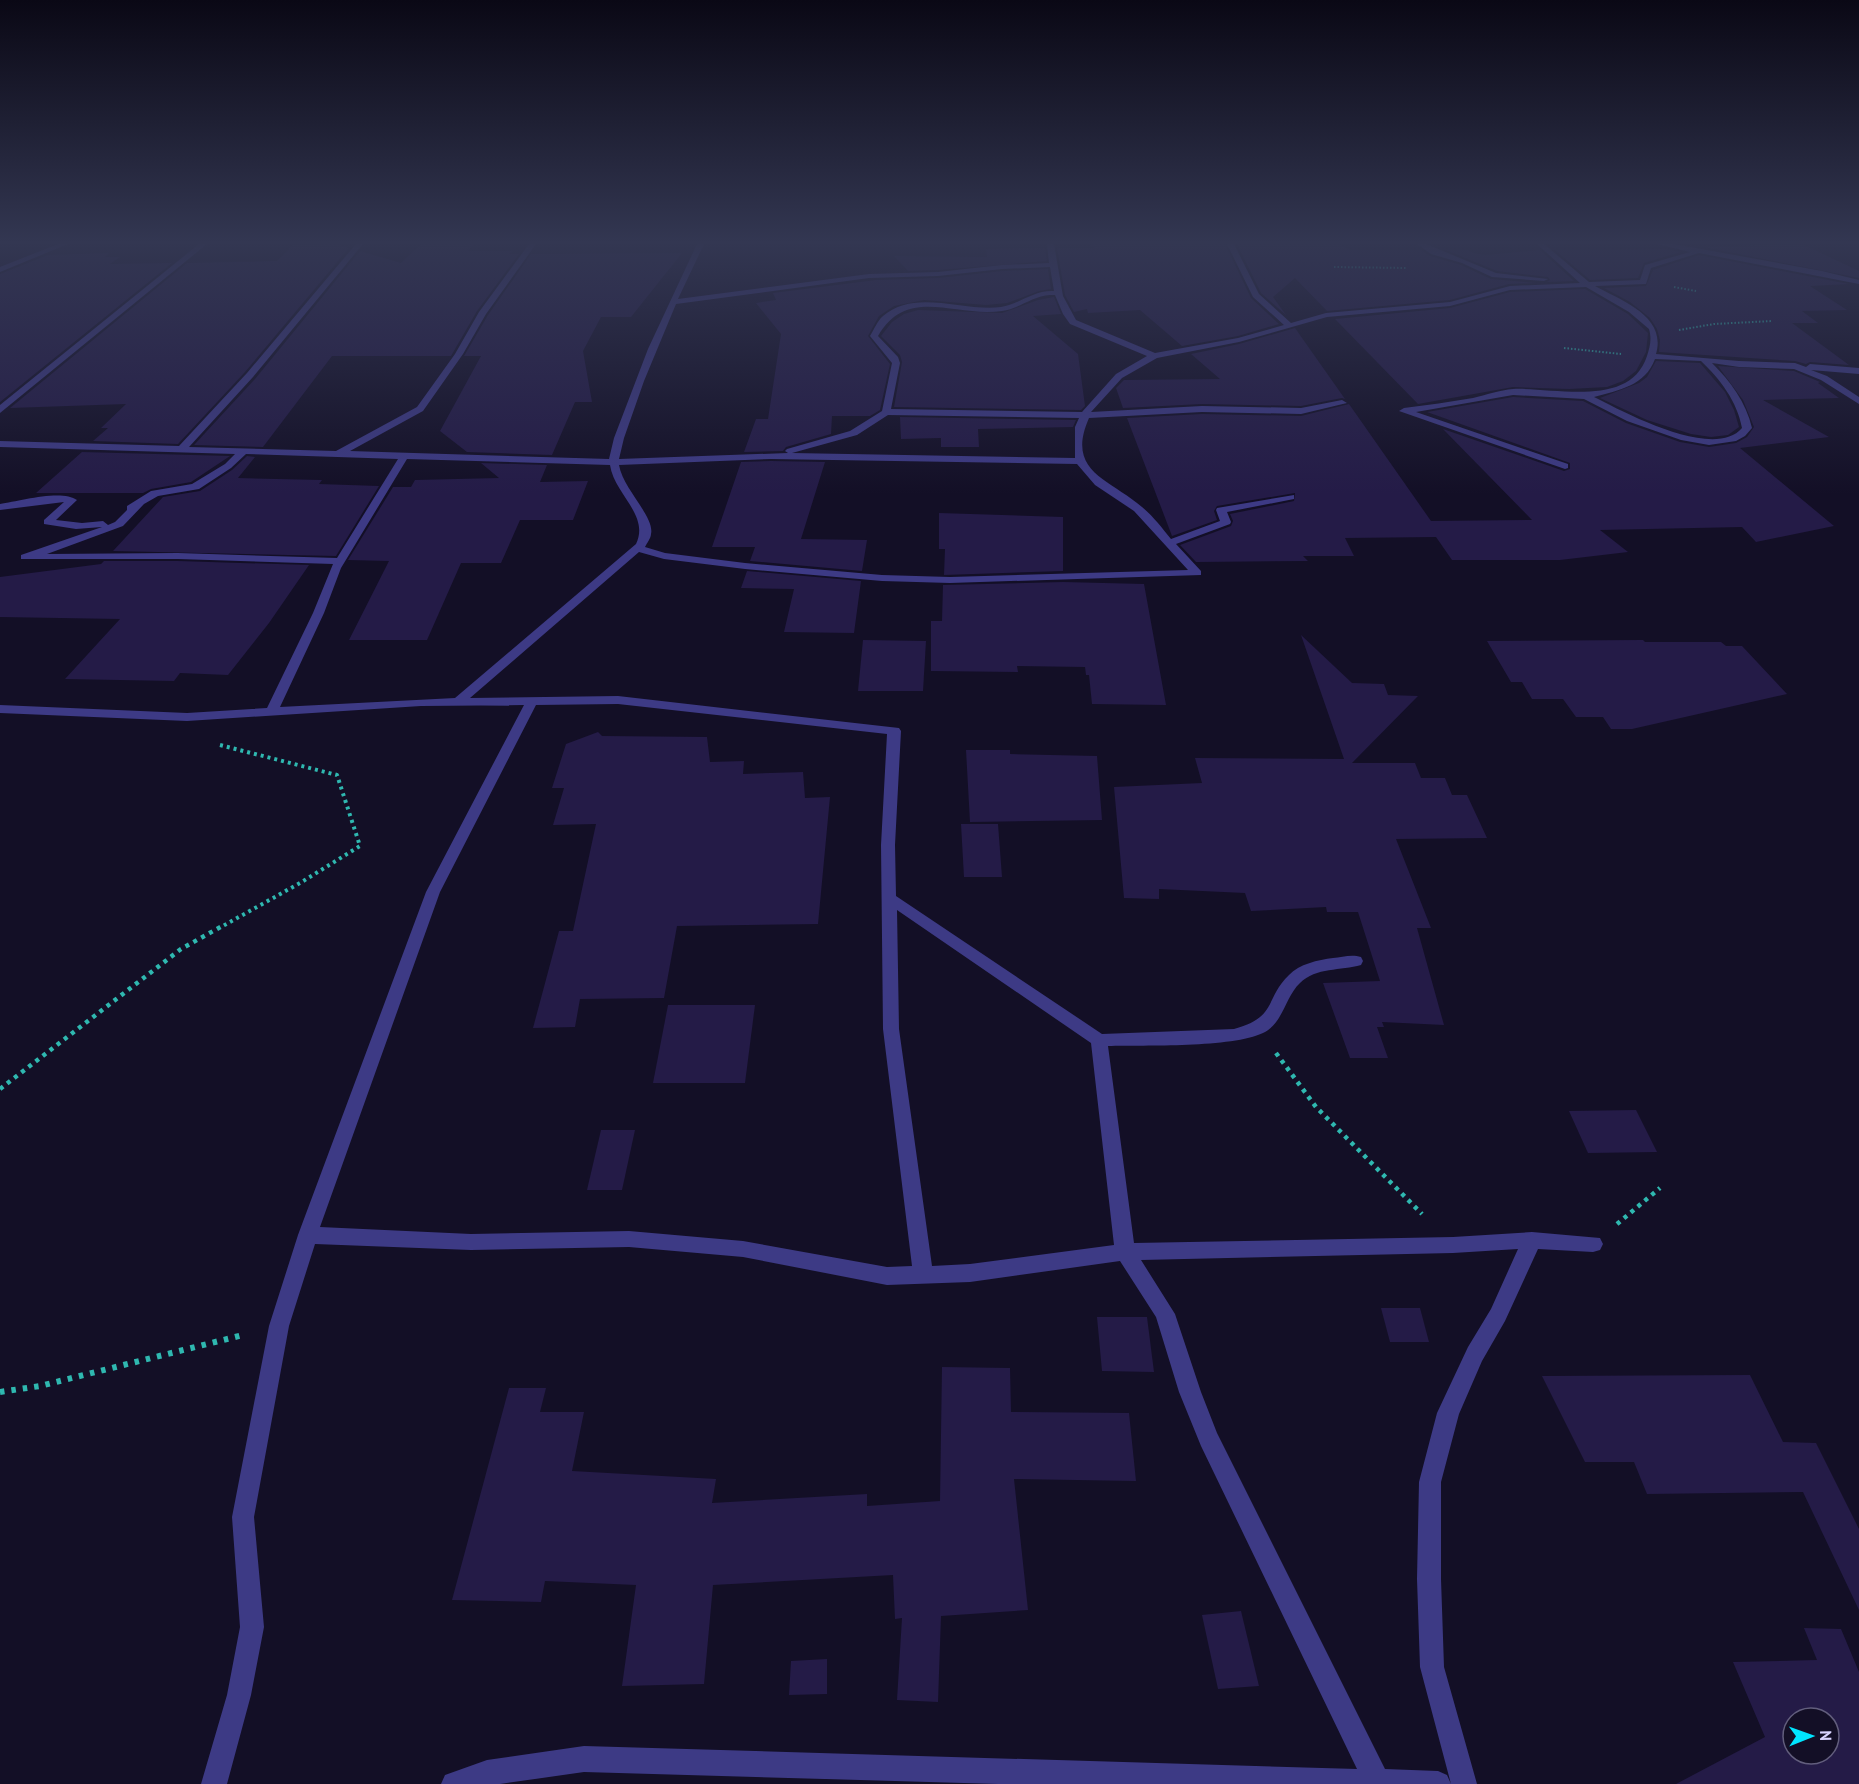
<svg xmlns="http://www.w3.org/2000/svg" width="1859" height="1784" font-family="'PT Sans',sans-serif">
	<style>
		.building { fill: #241b47; fill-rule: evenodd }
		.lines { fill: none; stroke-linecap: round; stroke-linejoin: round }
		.path-far3 { stroke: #2fb8b0; stroke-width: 2; stroke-dasharray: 1.5 2; stroke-linecap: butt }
		.path-far2 { stroke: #2fb8b0; stroke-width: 4; stroke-dasharray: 3 4; stroke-linecap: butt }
		.path-far1 { stroke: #2fb8b0; stroke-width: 4.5; stroke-dasharray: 4 5; stroke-linecap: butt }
		.path { stroke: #2fb8b0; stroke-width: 6; stroke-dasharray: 4.5 7; stroke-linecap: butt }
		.minor { fill: #3d3a85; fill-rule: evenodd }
	</style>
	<rect width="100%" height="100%" fill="#130f26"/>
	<!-- building -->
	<g class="building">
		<polygon points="336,244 349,248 245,372 178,444 93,441 108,428 101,428 126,404 10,408 187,263 277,261 293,245"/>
		<polygon points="421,244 473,244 468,251 512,251 509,254 519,254 477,311 451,356 332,356 263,447 194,445 255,379 360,251 401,263"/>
		<polygon points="1090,244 1225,244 1251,298 1279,324 1238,336 1182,346 1140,310 1088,313 1087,309 1074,312 1065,295 1057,248 1094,248"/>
		<polygon points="1237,244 1338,244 1351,250 1421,250 1430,256 1461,265 1491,279 1536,283 1509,284 1450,300 1327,311 1295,278 1273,297 1286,315 1261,293"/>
		<polygon points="1763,245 1804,245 1859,271 1859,278 1704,247"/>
		<polygon points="1045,248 1047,261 938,270 908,271 894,256 987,257 986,249"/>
		<polygon points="1666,249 1681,252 1644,263 1638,278 1590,280 1555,250"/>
		<polygon points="1446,250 1468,250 1473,253 1485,255 1540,250 1574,281 1547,282 1550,280 1548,277 1497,271"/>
		<polygon points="109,253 105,257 120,257 110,264 172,263 0,402 0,274 48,255"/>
		<polygon points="682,253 631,317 601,317 583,351 592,402 575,402 552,455 467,452 440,431 481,356 464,356 488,315 531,254"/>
		<polygon points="1699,255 1849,284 1810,286 1847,310 1802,311 1818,323 1792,323 1849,365 1810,362 1806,364 1795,361 1659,352 1660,340 1657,329 1650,318 1630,302 1604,288 1646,286 1653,270"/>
		<polygon points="1048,269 1051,289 1039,291 1007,303 986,305 924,300 894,306 879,316 868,336 890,364 880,410 870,416 832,416 831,434 786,447 783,451 744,452 756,419 768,419 781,334 756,303 776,300 773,293 876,280 938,278 1002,271"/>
		<polygon points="1585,289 1628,314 1648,333 1646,352 1636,371 1623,381 1607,387 1569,389 1513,387 1418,404 1335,319 1450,308 1510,292"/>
		<polygon points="1054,297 1061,314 1033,316 1078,354 1085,406 1081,410 894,407 902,362 900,355 881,336 892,322 904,314 918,310 1002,313 1038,300"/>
		<polygon points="1295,328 1345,399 1342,398 1301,406 1202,404 1123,408 1116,388 1124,380 1220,379 1191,354 1239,344"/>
		<polygon points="1656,361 1700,363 1725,392 1734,410 1739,427 1728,435 1711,437 1691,434 1647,420 1600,398 1639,383 1647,377"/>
		<polygon points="1718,366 1794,371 1820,382 1818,383 1839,398 1763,400 1829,437 1740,448 1834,526 1756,542 1742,527 1600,530 1628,552 1560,560 1452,560 1436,537 1345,538 1354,556 1303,556 1308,561 1196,562 1180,545 1231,526 1233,521 1230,514 1294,501 1295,493 1217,506 1214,511 1217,520 1172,536 1127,418 1202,414 1301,416 1349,404 1431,521 1532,520 1443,429 1564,471 1570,469 1570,463 1427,412 1513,397 1583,401 1626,423 1680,442 1709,447 1736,443 1747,437 1754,427 1743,400"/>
		<polygon points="900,417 1076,420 1073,427 978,429 979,447 941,447 941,438 901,439"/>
		<polygon points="82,452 230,456 191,482 151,489 143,493 36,493"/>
		<polygon points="247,456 255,457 238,478 322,480 319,484 379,486 336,556 113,551 163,497 200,491 232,470"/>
		<polygon points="771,461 825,462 801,539 867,540 862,571 750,561 755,547 712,547 741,462"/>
		<polygon points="481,463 547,465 540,482 588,481 573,520 520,520 501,563 461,563 427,640 349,640 389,561 348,560 393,487 411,487 415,480 499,478"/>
		<polygon points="939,513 1063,517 1063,571 944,575 945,549 939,549"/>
		<polygon points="104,561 178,561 309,565 269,623 228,675 180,673 174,681 65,679 120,619 0,617 0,577 101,564"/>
		<polygon points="747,571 861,581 854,633 784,632 794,589 741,588"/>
		<polygon points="1063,582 1144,584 1166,705 1092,704 1089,675 1086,675 1085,667 1017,666 1018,672 931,671 931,621 942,621 943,585"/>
		<polygon points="1301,635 1352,683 1384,684 1388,695 1418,696 1352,763 1415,763 1421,778 1445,778 1452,795 1467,795 1487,838 1396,839 1431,928 1417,928 1444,1025 1382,1022 1384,1027 1377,1027 1388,1058 1350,1058 1323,983 1380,981 1358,912 1327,912 1326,907 1251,911 1245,893 1159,889 1159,899 1124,898 1114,787 1202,783 1195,758 1344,759"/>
		<polygon points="863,640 926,641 923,691 858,691"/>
		<polygon points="1643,640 1645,642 1721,642 1726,646 1742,646 1787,694 1632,729 1611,729 1603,717 1576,717 1563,699 1532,699 1522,682 1511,682 1487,641"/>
		<polygon points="598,732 602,736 707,737 710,762 744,761 743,774 803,772 805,798 830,797 818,924 677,926 664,998 580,999 575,1027 533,1028 559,931 573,931 596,824 553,825 564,788 552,788 566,744"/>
		<polygon points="966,750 1010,750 1010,754 1097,756 1102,820 970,822"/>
		<polygon points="961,824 998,824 1002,877 964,877"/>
		<polygon points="668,1005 755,1005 745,1083 653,1083"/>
		<polygon points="1636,1110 1657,1152 1588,1153 1569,1111"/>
		<polygon points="601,1130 635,1130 622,1190 587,1190"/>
		<polygon points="1381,1308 1420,1308 1429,1342 1390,1342"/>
		<polygon points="1097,1317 1147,1317 1154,1372 1102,1371"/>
		<polygon points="942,1367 1010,1368 1011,1412 1129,1413 1136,1481 1014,1479 1028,1610 941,1616 938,1702 897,1700 902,1618 895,1619 893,1575 713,1585 704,1684 622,1686 636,1585 545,1581 541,1602 452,1600 509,1388 546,1388 540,1412 584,1412 572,1471 716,1479 712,1503 867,1494 867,1506 940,1501"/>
		<polygon points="1750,1375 1783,1442 1816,1443 1859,1529 1859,1610 1803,1492 1647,1494 1634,1462 1585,1462 1542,1376"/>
		<polygon points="1241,1611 1259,1686 1218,1689 1202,1615"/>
		<path d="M1804,1628L1841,1629L1859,1672V1784H1676L1765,1737L1733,1662L1817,1660ZM1793,1718H1829V1754H1793Z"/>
		<polygon points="827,1659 827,1694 789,1695 791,1661"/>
	</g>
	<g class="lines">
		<!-- path-far3 -->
		<g class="path-far3">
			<polyline points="1334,267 1407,268"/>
			<polyline points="1674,287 1696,291"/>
			<polyline points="1679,330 1714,324 1772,321"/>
			<polyline points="1564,348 1621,354"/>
		</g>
		<!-- path-far2 -->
		<polyline class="path-far2" points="220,745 337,775 360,846 300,883 221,927"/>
		<!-- path-far1 -->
		<g class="path-far1">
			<polyline points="1276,1053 1316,1107 1422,1214"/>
			<polyline points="0,1089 181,949 224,925"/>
			<polyline points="1617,1224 1660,1188"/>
		</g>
		<!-- path -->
		<polyline class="path" points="0,1392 40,1386 243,1335"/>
		<!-- minor -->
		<g class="minor">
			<polygon points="58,244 68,244 0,272 0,267"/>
			<polygon points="199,244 207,244 0,413 0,405"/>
			<path d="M356,244H363L253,377L189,447L336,451L417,407L455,354L479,312L529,244H536L486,314L463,354L423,411L350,451L609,459L614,438L648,349L697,244H704L678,299L869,274L938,272L1002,265L1049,263L1047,244H1054L1063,296L1076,320L1155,353L1238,338L1284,325L1253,297L1227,244H1234L1259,294L1291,323L1326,313L1450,302L1510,286L1580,283L1537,244H1544L1589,282L1640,280L1645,265L1690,252L1657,244H1674L1822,271L1859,280V284L1699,253L1651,268L1646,284L1595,286C1622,301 1667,316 1656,354L1739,361L1795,363L1806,367L1810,364L1859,368V374L1811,370L1827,376L1859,397V404L1821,380L1794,369L1739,367L1712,363C1730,381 1746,402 1752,428L1745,436L1736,441L1709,445L1681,440L1627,421L1584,399L1513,395L1416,412L1568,464V468L1565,469L1399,411L1404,408C1427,405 1450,402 1473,398C1486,395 1500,390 1513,389C1553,387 1630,409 1647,356C1650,347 1652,339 1649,329L1629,312L1586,287L1510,290L1450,306L1327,317L1239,342L1157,358L1122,378L1091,412L1202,406L1301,408L1342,400L1347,403L1301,414L1202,412L1089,418C1065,472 1110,479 1142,507C1153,516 1162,528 1171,539L1220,521L1216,510L1217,508L1294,495V499L1227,512L1231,522L1230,524L1176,544L1201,571V575L950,583L882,581L745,569L664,559L639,552L470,698L618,696L899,728L901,731L895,845L896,896L1102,1034L1234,1029C1278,1017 1264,999 1289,975C1299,964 1318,960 1333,958C1342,957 1352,954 1361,957L1363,961L1361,965C1341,971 1316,967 1300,983C1285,997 1283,1024 1263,1033C1232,1048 1145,1045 1108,1046L1134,1243L1453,1237L1532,1232L1600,1238L1603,1244L1600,1250L1593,1252L1538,1249L1505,1321L1482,1361L1459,1414L1441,1482V1579L1444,1667L1477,1784H1451L1420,1667L1417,1579L1419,1482L1437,1413L1468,1347L1491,1309L1518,1249L1453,1253L1141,1260L1175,1314L1201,1392L1217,1433L1385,1769L1438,1771L1447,1775L1451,1784H998L584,1772L500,1784H441L445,1775L487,1760L584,1746L1357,1769L1201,1446L1179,1392L1156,1317L1120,1261L970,1282L887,1285L743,1257L629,1247L471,1250L315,1244L289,1326L254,1517L264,1627L251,1695L227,1784H201L227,1695L240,1627L232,1517L269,1326L298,1235L426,892L524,705L421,706L187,721L0,713V705L187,713L267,708L313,613L333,564L178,559H21V555L102,527L76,529L44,524V520L64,502L0,510V504C19,501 62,489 77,500L56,520L82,523L103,521L108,525L115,522L127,510V506L151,491L192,484L225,464L235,454L0,447V441L179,446L247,373ZM1050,267L1054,291C1033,290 1020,304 1001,307C963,312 915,288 883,316C877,321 874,330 870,336L892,363L882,411L850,431L787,449L785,451L788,453L619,459L624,438L644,381L676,304L869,278L938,276L1002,269ZM1050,295H1055L1063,314L1070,324L1147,356L1116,374L1082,412L891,409L900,363L898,357L878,336C908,285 955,318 1002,311C1019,309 1032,296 1050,295ZM1655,359L1701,361C1720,379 1737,401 1742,428C1714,461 1624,412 1594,397C1619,390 1645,386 1655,359ZM888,415L1079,418L1075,427V458L792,453L857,435ZM246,454L398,459L337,558L178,553L47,554L123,526L144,504L158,496L199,489L231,468ZM407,459L610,465C614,494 650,515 636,544L455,698L280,707L324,613L341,568ZM771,459L1077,464L1095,485L1134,511L1188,570L950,577L882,575L745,563L665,553L645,547C647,543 651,538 651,534C655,517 623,489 619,465ZM618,704L887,734L881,845L883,1029L912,1266L887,1267L743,1241L629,1231L471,1234L320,1227L440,892L536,705ZM897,910L1091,1043L1114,1245L970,1264L932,1266L899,1029Z"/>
			<polygon points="1417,244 1426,244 1496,273 1548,279 1544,281 1492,277 1462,263 1431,254"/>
		</g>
	</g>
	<!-- sky -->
	<linearGradient id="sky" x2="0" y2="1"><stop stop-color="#0a0815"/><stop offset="0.49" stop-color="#333752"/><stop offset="1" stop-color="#333752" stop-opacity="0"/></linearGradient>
	<rect width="1859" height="494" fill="url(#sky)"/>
	<!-- north arrow -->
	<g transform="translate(1811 1736) rotate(89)"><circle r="28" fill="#130f26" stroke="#625e7d" stroke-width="1.5"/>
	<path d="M0-4.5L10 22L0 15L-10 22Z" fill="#00e5ff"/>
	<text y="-9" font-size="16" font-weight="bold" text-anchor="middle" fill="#d9d4ff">N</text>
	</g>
</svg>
